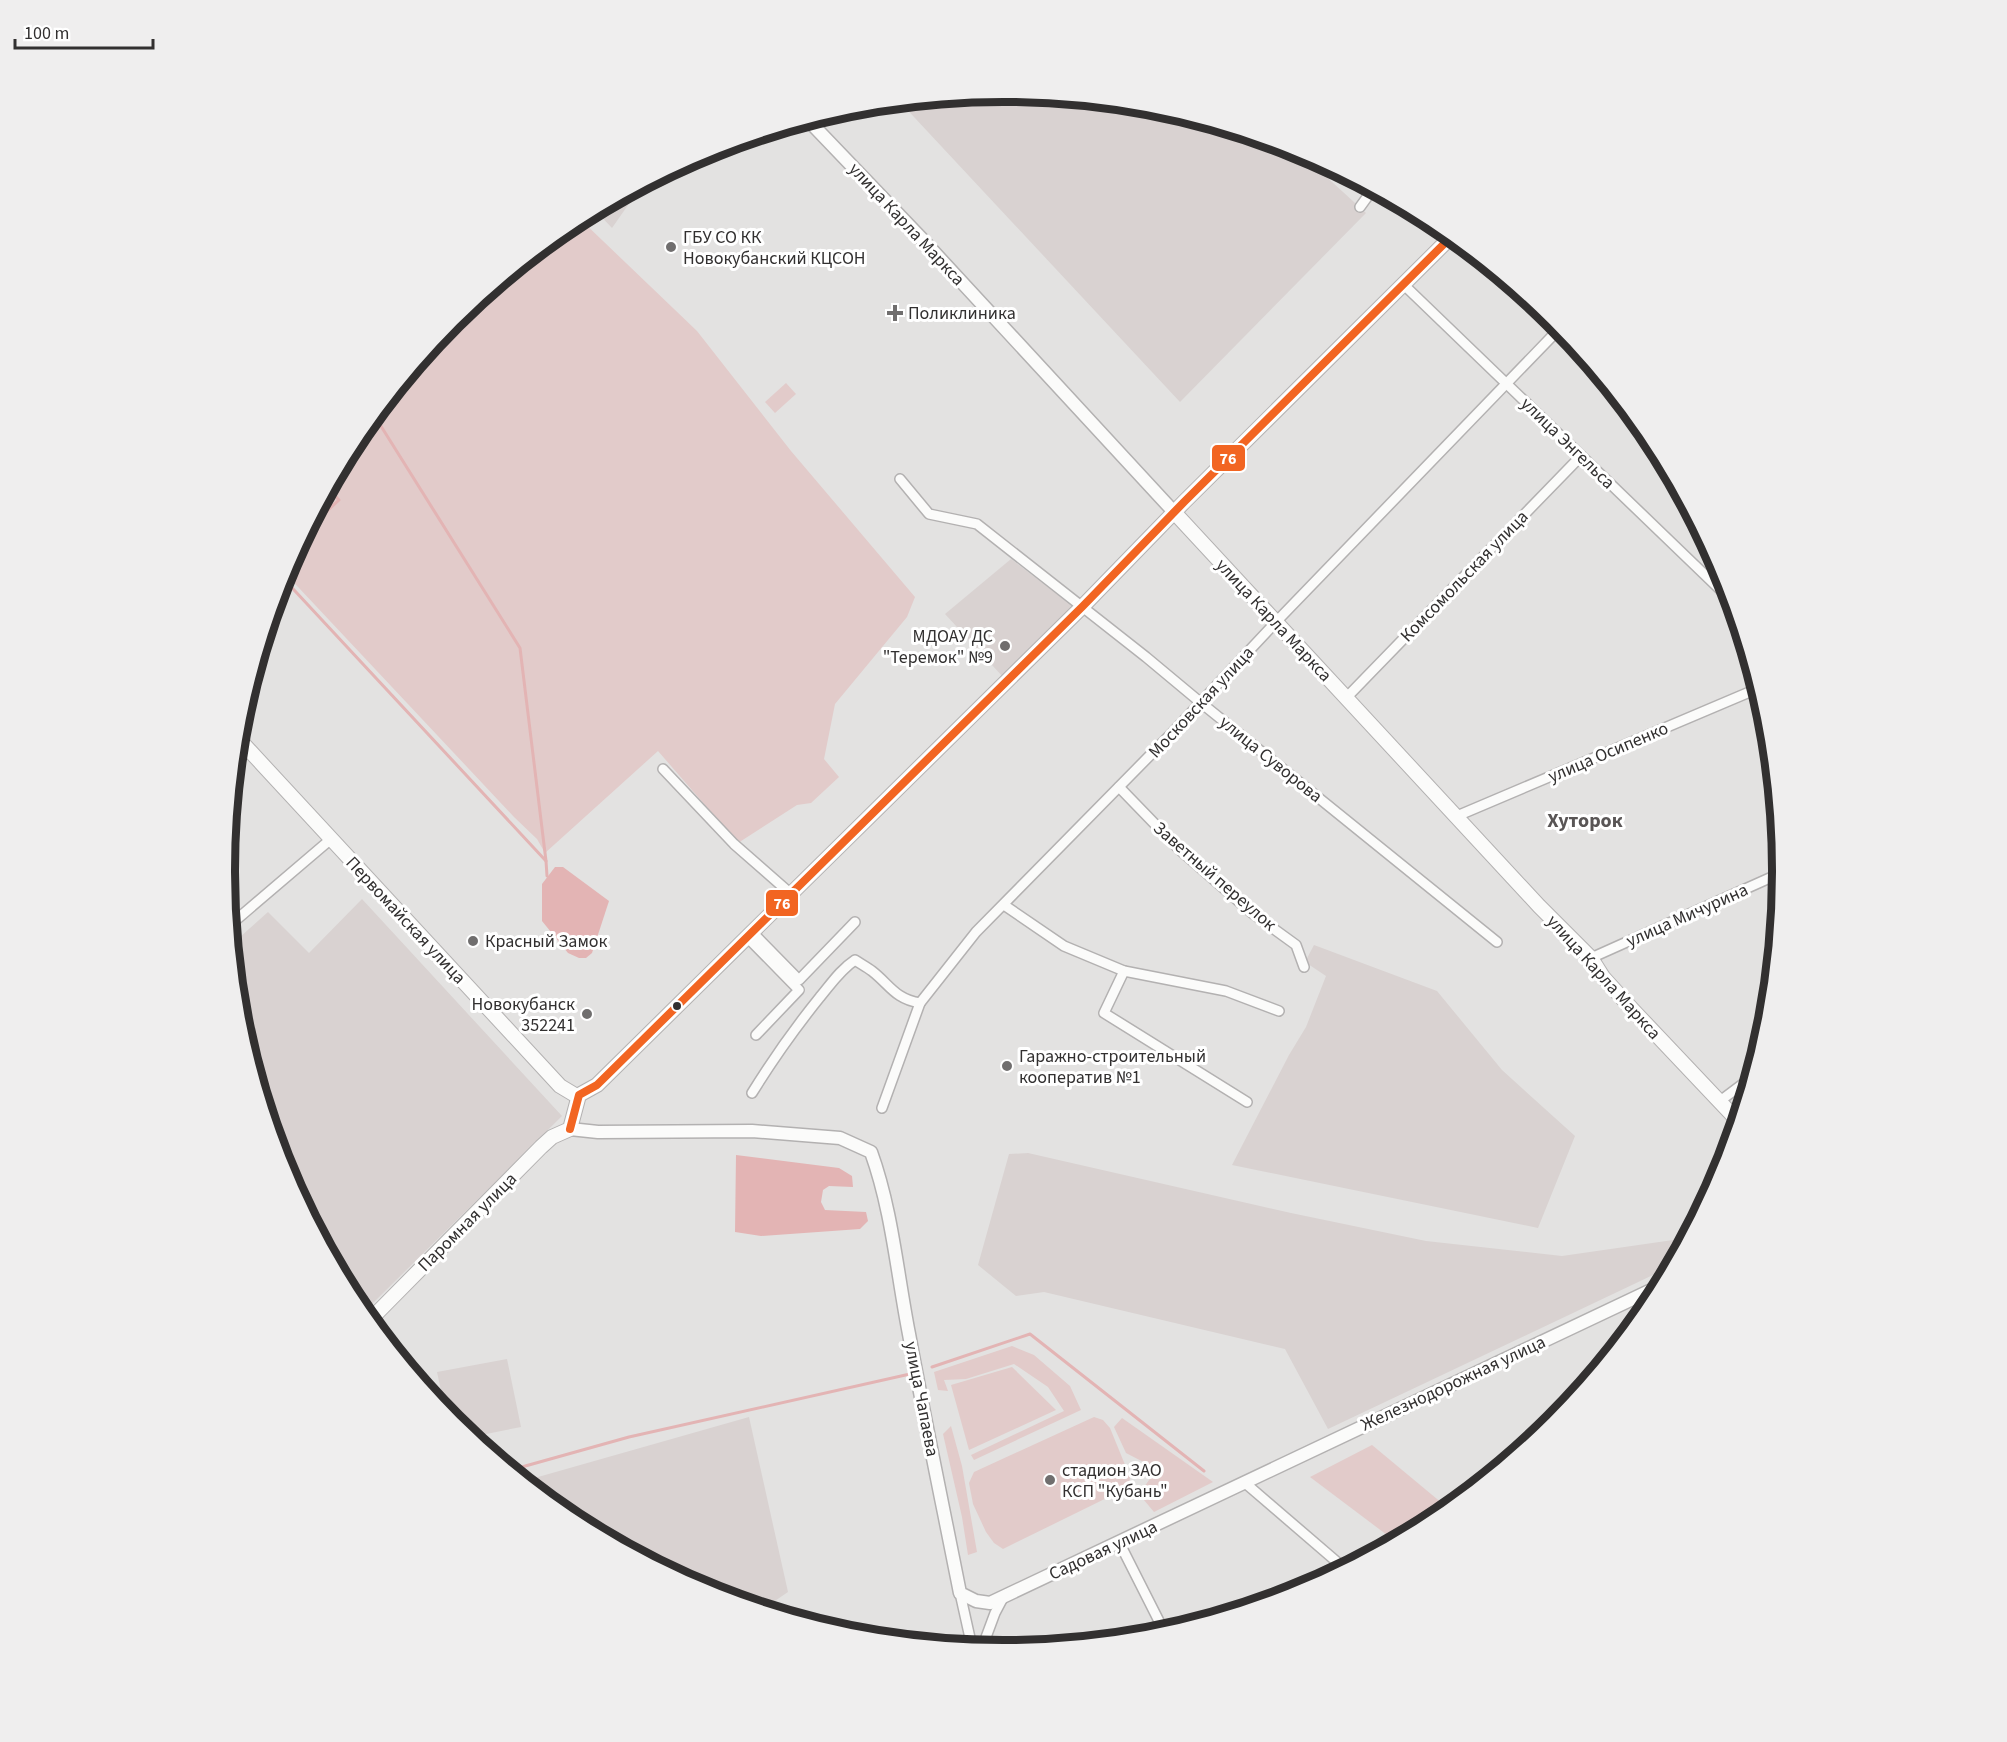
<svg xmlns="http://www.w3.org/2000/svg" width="2007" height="1742" font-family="'Source Sans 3',sans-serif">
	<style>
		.built { fill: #d9d2d1 }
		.green { fill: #e2cbca }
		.water { fill: #e3b4b4 }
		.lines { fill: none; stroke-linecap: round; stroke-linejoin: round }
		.stream { stroke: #e3b4b4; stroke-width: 3 }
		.minor-casing { stroke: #b3b1b1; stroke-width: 12 }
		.tertiary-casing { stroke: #b3b1b1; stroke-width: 15 }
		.secondary-casing { stroke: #b3b1b1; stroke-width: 16 }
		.minor { stroke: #fbfbfa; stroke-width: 9 }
		.tertiary { stroke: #fbfbfa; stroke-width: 12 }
		.secondary { stroke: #fbfbfa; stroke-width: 14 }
		.bus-1-casing { stroke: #fff; stroke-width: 12 }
		.bus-1 { stroke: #f26522; stroke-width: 8 }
		.poi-dot { fill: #706e6e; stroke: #fff; stroke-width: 2 }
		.bus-dot { fill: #323030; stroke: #fff; stroke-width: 2 }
		.labels { text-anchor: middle; stroke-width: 6; stroke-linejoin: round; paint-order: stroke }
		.street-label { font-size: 18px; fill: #323030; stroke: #fff }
		.poi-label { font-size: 18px; fill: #323030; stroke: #fff; text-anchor: start }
		.neighbourhood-label { font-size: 20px; font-weight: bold; fill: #595555; stroke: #fff }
		.rim { fill: none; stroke: #323030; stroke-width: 8 }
		.line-badge { stroke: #fff; stroke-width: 2 }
		.badge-label { font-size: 16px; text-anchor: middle; font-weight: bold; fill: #fff }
	</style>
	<rect width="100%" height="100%" fill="#e3e2e1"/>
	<!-- built -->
	<g class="built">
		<polygon points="1004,92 1156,107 1297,150 1366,213 1180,402 900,102"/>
		<polygon points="642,185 612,228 595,210"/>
		<polygon points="1011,559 1074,607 1003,677 945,614"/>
		<polygon points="362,899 562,1116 372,1304 352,1298 283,1169 239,1023 231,945 268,912 309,953"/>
		<polygon points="1314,945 1437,991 1502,1070 1575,1136 1538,1228 1232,1165 1289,1055 1306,1027 1326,976 1305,962"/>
		<polygon points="1028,1153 1291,1213 1426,1241 1562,1256 1687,1238 1672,1266 1328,1429 1285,1349 1044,1292 1016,1296 978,1265 1009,1154"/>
		<polygon points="507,1359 521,1427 471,1437 446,1414 437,1372"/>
		<polygon points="749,1417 788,1592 763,1609 705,1591 570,1519 524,1481"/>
	</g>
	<!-- green -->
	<g class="green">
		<polygon points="579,218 697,331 791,451 915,597 907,617 835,704 824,759 839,777 811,803 797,805 738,843 658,751 545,853 537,839 514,817 284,572 356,438 453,320 571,223"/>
		<polygon points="786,383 796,394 775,413 765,402"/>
		<polygon points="1012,1346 1034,1355 1070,1386 1081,1410 974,1460 971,1455 1064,1411 1048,1387 1014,1364 966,1379 944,1380 948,1391 938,1390 934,1372"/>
		<polygon points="1012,1367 1056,1410 969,1450 951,1385"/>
		<polygon points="1094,1417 1103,1420 1110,1428 1130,1477 1129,1487 1003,1549 994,1543 986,1532 973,1504 969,1483 974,1472"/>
		<polygon points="1122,1418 1213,1482 1154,1512 1139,1494 1157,1469 1126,1453 1114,1427"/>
		<polygon points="951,1426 962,1466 977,1552 968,1555 962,1517 943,1434"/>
		<polygon points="1372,1445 1449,1509 1436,1519 1395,1541 1310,1477"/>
	</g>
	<!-- water -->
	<g class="water">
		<polygon points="555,867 563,867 609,901 592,953 586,958 579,958 568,953 542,921 542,884"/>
		<polygon points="736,1155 839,1168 852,1176 853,1187 829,1186 823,1190 821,1202 825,1210 866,1212 868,1221 860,1229 832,1231 761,1236 735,1232"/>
	</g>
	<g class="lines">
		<!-- stream -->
		<g class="stream">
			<polyline points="374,415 520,648 546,861"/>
			<polyline points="306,530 339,500 328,489"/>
			<polyline points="282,577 546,861 547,876"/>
			<polyline points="932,1367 1030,1334 1204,1471"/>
			<polyline points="511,1470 629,1437 910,1374"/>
		</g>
		<!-- minor casing -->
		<g class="minor-casing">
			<g id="minor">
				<polyline points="1360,207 1373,189"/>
				<polyline points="1404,285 1732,601"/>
				<polyline points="900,479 929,514 977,524 1146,657 1200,702 1497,942"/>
				<polyline points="1347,697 1581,456"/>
				<polyline points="663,769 734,844 791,894"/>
				<polyline points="1119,787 1180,850 1252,913 1296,945 1304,967"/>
				<polyline points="1457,816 1759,688"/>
				<polyline points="1004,905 1064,946 1124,971 1226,991 1279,1011"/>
				<polyline points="229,926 331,839"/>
				<polyline points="752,932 799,980 855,922"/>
				<polyline points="747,937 799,990 756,1035"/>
				<polyline points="1591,958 1783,872"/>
				<polyline points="1124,971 1104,1013 1247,1102"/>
				<path d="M752,1093C773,1059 795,1028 820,997C831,984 840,970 855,960C861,964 867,967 872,971C890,985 895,999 920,1003L976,932L1171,734L1275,623L1561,327"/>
				<polyline points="1720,1101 1752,1077"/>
				<polyline points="882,1108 920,1003"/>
				<polyline points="1244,1482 1344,1568"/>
				<polyline points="1119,1542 1165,1633"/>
				<polyline points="960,1593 972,1647"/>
				<polyline points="982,1648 995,1613 1004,1596"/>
			</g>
		</g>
		<!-- tertiary casing -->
		<g class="tertiary-casing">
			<g id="tertiary">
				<polyline points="808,120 921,238 1174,512"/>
				<path d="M570,1129L598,1132L752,1131L840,1138L871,1152C892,1210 897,1273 909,1334C925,1421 943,1507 960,1593L976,1601L990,1603L1662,1285"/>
			</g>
		</g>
		<!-- secondary casing -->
		<g class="secondary-casing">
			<g id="secondary">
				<polyline points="1174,512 1539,906 1591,958 1603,977 1632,1009 1738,1121"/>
				<polyline points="237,737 560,1086 575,1095 579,1095"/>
				<polyline points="369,1321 541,1147 552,1137 570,1129 579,1095 597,1085 1083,606 1184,502 1452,236"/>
			</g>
		</g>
		<!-- minor -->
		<use href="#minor" class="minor"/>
		<!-- tertiary -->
		<use href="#tertiary" class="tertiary"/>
		<!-- secondary -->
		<use href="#secondary" class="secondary"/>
		<!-- bus-1 casing -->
		<g class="bus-1-casing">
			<polyline id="bus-1" points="570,1129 579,1095 597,1085 1083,606 1184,502 1452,236"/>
		</g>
		<!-- bus-1 -->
		<use href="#bus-1" class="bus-1"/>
	</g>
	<!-- markers -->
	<g class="poi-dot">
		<circle cx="671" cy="247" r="6"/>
		<path d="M892 304h6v6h6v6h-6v6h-6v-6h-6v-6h6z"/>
		<circle cx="1005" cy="646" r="6"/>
		<circle cx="473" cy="941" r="6"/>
		<circle cx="587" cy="1014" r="6"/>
		<circle cx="1007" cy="1066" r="6"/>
		<circle cx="1050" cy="1480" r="6"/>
	</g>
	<circle class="bus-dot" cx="677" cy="1006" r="5"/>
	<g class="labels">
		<!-- street labels -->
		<g class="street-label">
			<text transform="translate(907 224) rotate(47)" y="6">улица Карла Маркса</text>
			<text transform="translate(1568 443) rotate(44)" y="6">улица Энгельса</text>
			<text transform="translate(1464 576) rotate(-46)" y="6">Комсомольская улица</text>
			<text transform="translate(1274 620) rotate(47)" y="6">улица Карла Маркса</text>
			<text transform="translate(1201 702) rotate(-47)" y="6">Московская улица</text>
			<text transform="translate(1608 752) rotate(-23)" y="6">улица Осипенко</text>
			<text transform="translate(1271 759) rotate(39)" y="6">улица Суворова</text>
			<text transform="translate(1215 876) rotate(41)" y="6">Заветный переулок</text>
			<text transform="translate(1687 915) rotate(-24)" y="6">улица Мичурина</text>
			<text transform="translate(406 920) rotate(47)" y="6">Первомайская улица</text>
			<text transform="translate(1604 977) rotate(48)" y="6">улица Карла Маркса</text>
			<text transform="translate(467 1222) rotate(-45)" y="6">Паромная улица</text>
			<text transform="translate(1453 1383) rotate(-25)" y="6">Железнодорожная улица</text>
			<text transform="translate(922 1399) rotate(79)" y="6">улица Чапаева</text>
			<text transform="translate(1103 1550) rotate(-25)" y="6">Садовая улица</text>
		</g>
		<!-- poi labels -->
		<g class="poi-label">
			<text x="683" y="243">ГБУ СО КК<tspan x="683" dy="21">Новокубанский КЦСОН</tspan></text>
			<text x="908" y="319">Поликлиника</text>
			<text x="993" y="642" text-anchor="end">МДОАУ ДС<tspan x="993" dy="21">"Теремок" №9</tspan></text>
			<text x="485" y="947">Красный Замок</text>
			<text x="575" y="1010" text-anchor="end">Новокубанск<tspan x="575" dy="21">352241</tspan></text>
			<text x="1019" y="1062">Гаражно-строительный<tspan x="1019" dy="21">кооператив №1</tspan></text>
			<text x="1062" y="1476">стадион ЗАО<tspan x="1062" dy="21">КСП "Кубань"</tspan></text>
		</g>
		<!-- neighbourhood labels -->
		<g class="neighbourhood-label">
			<text x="1585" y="827">Хуторок</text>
		</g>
	</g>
	<!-- crop -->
	<path d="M0 0H2007V1742H0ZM1003 102H1004A768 768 0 0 1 1772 870V872A768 768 0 0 1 1004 1640H1003A768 768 0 0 1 235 872V870A768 768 0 0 1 1003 102Z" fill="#efeeee" fill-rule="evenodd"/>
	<path class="rim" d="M1003 102H1004A768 768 0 0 1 1772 870V872A768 768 0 0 1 1004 1640H1003A768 768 0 0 1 235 872V870A768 768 0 0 1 1003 102Z"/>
	<g class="line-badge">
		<rect x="1211" y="444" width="35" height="28" rx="6" fill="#f26522"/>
		<rect x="765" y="889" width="34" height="28" rx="6" fill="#f26522"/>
	</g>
	<g class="badge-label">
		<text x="1228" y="464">76</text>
		<text x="782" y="909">76</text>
	</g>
	<!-- scale -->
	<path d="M15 39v9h138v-9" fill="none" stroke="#323030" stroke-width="3"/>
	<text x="24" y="39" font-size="18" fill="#323030" stroke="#ffffff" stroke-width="4.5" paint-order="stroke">100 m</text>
</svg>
